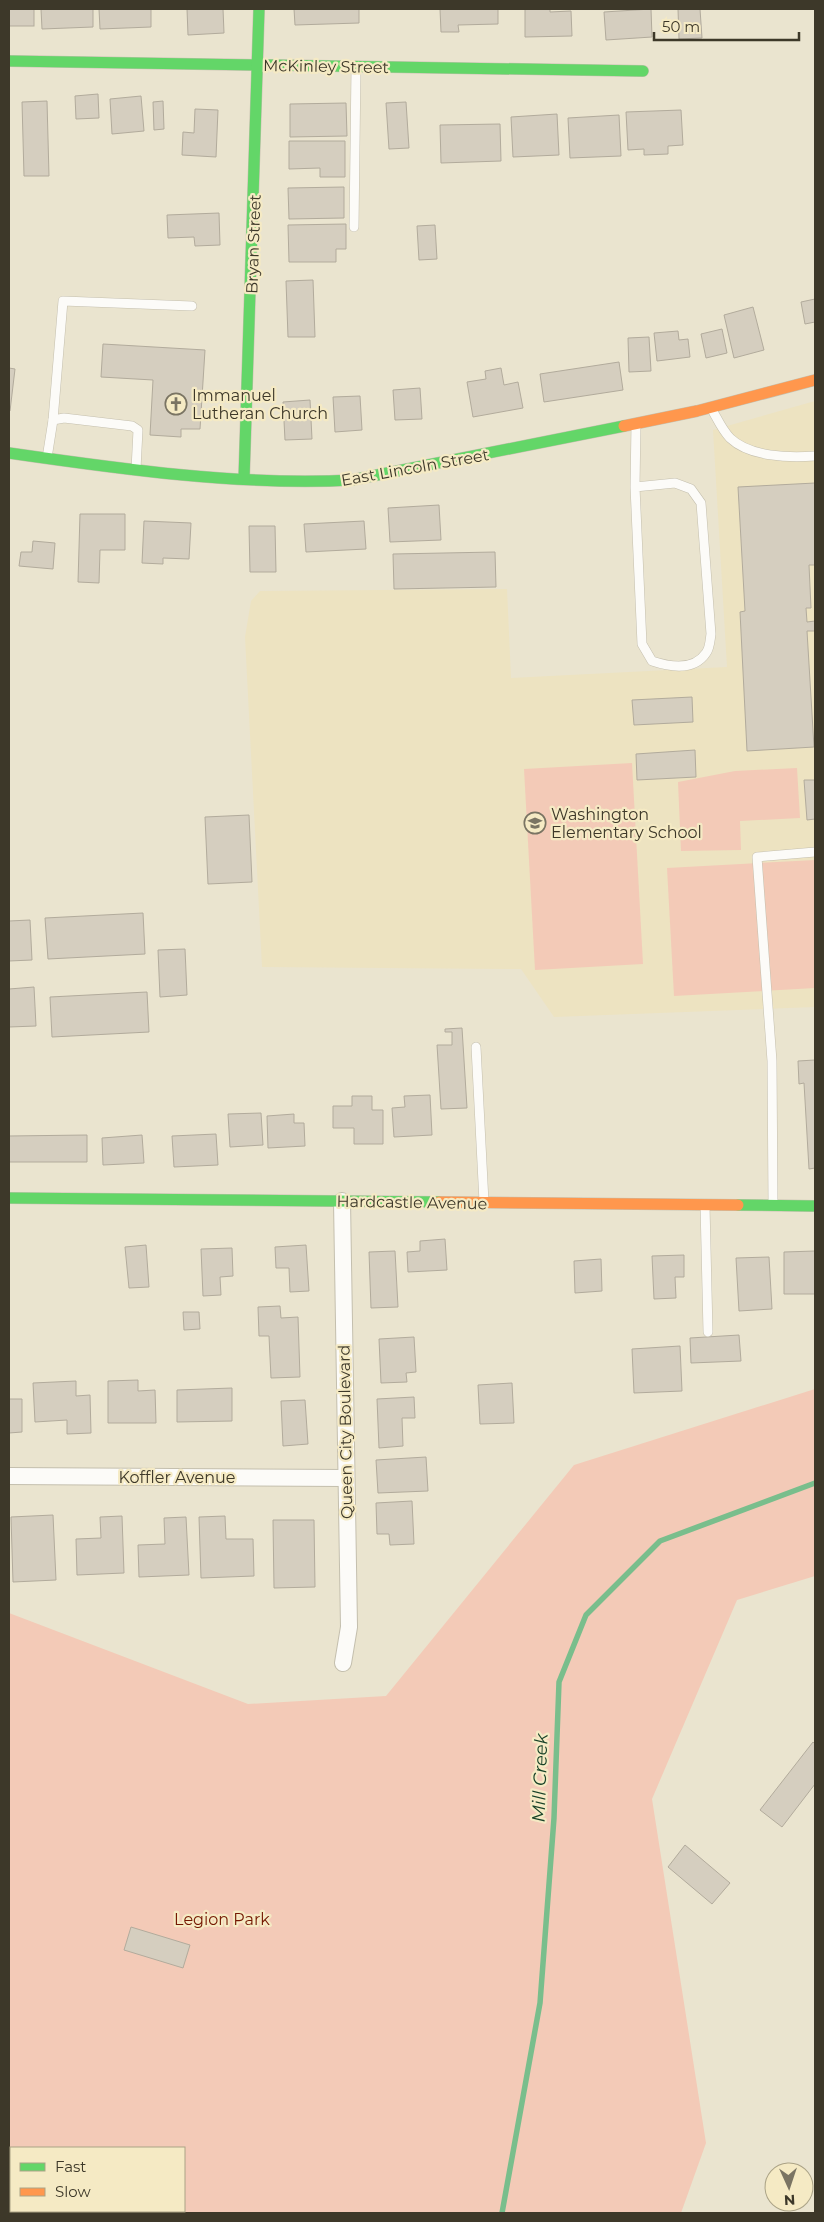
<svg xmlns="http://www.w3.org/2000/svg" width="824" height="2222" font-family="Montserrat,sans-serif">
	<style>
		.built { fill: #ede3c1 }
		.green { fill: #f3cab7; fill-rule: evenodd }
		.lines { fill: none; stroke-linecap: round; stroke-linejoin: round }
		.stream { stroke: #79be8c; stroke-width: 5.5 }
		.building { fill: #d5cebf; stroke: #b2ab9c }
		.lane-casing { stroke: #c4bfae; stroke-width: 10 }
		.street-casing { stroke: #c4bfae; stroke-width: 18 }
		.fast-casing { stroke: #c4bfae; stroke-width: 12 }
		.slow-casing { stroke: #c4bfae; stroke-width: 12 }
		.lane { stroke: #fcfbf8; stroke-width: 9 }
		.street { stroke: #fcfbf8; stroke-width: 16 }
		.fast { stroke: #63d668; stroke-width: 11 }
		.slow { stroke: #ff974d; stroke-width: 11 }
		.labels { text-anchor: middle; stroke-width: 4.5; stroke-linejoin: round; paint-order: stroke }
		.street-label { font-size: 16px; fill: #3d3829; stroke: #f5eac4 }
		.poi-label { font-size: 16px; fill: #3d3829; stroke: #f5eac4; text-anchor: start }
		.park-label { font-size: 16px; fill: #741802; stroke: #f5eac4 }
		.water-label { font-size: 18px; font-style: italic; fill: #184228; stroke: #f5eac4 }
	</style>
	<rect width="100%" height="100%" fill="#eae4cf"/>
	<!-- built -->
	<polygon class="built" points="815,401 815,1007 554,1017 521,969 262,967 245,637 251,601 260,591 507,589 511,678 727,667 713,430"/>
	<!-- green -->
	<g class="green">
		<polygon points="632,763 643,964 535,970 524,769"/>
		<polygon points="797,768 800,818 740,821 741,850 681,851 678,782 735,771"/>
		<polygon points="815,860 815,988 674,996 667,868"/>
		<path d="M815,1389V1576L737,1600L652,1799L706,2143L681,2213H9V1613L248,1704L386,1696L574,1465ZM11,2148H184V2211H11Z"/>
	</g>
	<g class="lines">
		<!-- stream -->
		<polyline class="stream" points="502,2213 540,2003 554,1818 559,1682 586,1615 660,1541 815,1483"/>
	</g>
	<!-- building -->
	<g class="building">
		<rect x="9" y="9" width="25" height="17"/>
		<polygon points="41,9 93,9 93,27 42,29"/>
		<polygon points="99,9 151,9 151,27 100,29"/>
		<polygon points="187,9 223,9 224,33 188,35"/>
		<polygon points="294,9 359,9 359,23 295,25"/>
		<polygon points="440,9 498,9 498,24 458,25 459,32 441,32"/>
		<polygon points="525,9 550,9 550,12 571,11 572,36 525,37"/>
		<polygon points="651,9 652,37 606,40 604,12"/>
		<polygon points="678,9 700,9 702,38 679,39"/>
		<polygon points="98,94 99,118 76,119 75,96"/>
		<polygon points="141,96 144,131 112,134 110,99"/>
		<polygon points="47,101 49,176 24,176 22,102"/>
		<polygon points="163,101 164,129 154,130 153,102"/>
		<polygon points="406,102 409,148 389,149 386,103"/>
		<polygon points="346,103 347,136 290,137 290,104"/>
		<polygon points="195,109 218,110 216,157 182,155 183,132 194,133"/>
		<polygon points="681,110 683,145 668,146 668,154 644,155 644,149 628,150 626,112"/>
		<polygon points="557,114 559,155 513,157 511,117"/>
		<polygon points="619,115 621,156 570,158 568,118"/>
		<polygon points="500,124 501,161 441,163 440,125"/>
		<polygon points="289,141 345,141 345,177 320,177 320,168 289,169"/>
		<polygon points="344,187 344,218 289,219 288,188"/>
		<polygon points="219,213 220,245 195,246 194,237 168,238 167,215"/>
		<polygon points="346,224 346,249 336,249 336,262 289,262 288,225"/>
		<polygon points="435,225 437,259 419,260 417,226"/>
		<polygon points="313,280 315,337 288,337 286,281"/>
		<polygon points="815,299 815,322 805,324 801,302"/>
		<polygon points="753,307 764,350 734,358 724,315"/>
		<polygon points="722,329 727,353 706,358 701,334"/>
		<polygon points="678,331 679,340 688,339 690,357 657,361 654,333"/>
		<polygon points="649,337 651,371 629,372 628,338"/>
		<polygon points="103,344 205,350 200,429 181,429 181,437 150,435 153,380 101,377"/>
		<polygon points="619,362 623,390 544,402 540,374"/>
		<polygon points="9,368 15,369 10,411 9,411"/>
		<polygon points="501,368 504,385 518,382 523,408 473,417 467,382 486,379 485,371"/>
		<polygon points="420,388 422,419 395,420 393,390"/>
		<polygon points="360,396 362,430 335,432 333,397"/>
		<polygon points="310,400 312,439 285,440 283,402"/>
		<polygon points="815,483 815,565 809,565 811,608 806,608 807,622 815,621 815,631 807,631 814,747 747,751 740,612 745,611 738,487"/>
		<polygon points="439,505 441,540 390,542 388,508"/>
		<polygon points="80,514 125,514 125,550 100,550 99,583 78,582"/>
		<polygon points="144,521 191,523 189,559 163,558 163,564 142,563"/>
		<polygon points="364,521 366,549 306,552 304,524"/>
		<polygon points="249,526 275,526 276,572 250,572"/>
		<polygon points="33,541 55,543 53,569 19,566 21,552 32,552"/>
		<polygon points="495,552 496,587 394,589 393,554"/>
		<polygon points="692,697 693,722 634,725 632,700"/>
		<polygon points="695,750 696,777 637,780 636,754"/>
		<polygon points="804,780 815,780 815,819 807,820"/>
		<polygon points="249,815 252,882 208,884 205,817"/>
		<polygon points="143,913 145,954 48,959 45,918"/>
		<polygon points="30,920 32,960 9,961 9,921"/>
		<polygon points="185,949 187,995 160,997 158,950"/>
		<polygon points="34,987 36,1026 9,1027 9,989"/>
		<polygon points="147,992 149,1032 52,1037 50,997"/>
		<polygon points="462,1028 467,1108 441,1109 437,1045 452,1045 452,1032 445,1032 445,1029"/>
		<polygon points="815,1060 815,1168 809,1169 804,1083 799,1084 798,1061"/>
		<polygon points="430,1095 432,1135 394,1137 392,1108 405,1107 404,1096"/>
		<polygon points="352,1096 372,1096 372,1110 383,1110 383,1144 354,1144 354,1128 333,1128 333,1106 352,1106"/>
		<polygon points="261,1113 263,1145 230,1147 228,1114"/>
		<polygon points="294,1114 294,1123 304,1123 305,1146 268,1148 267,1116"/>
		<polygon points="216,1134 218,1165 174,1167 172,1136"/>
		<polygon points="87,1135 87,1162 9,1162 9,1136"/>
		<polygon points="142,1135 144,1163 103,1165 102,1138"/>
		<polygon points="445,1239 447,1270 408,1272 407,1252 420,1251 420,1241"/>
		<polygon points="146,1245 149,1287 129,1288 125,1247"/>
		<polygon points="306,1245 309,1291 290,1292 289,1268 276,1268 275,1247"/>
		<polygon points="232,1248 233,1276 220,1277 221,1295 203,1296 201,1249"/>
		<polygon points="395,1251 398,1307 371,1308 369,1252"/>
		<polygon points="815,1251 815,1294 784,1294 784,1252"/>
		<polygon points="684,1255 684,1277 675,1277 676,1298 654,1299 652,1256"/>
		<polygon points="769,1257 772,1309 739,1311 736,1258"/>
		<polygon points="601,1259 602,1291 575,1293 574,1261"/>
		<polygon points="280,1306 281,1318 298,1317 300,1377 271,1378 269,1336 259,1336 258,1307"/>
		<polygon points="183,1312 199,1312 200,1329 184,1330"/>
		<polygon points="739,1335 741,1361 691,1363 690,1338"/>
		<polygon points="414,1337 416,1372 406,1373 407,1382 381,1383 379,1339"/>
		<polygon points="680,1346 682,1391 634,1393 632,1349"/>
		<polygon points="138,1380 138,1391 155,1390 156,1423 108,1423 108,1381"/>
		<polygon points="76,1381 76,1396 90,1395 91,1433 67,1434 67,1420 35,1422 33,1383"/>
		<polygon points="512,1383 514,1423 480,1424 478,1385"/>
		<polygon points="232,1388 232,1421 177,1422 177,1390"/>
		<polygon points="414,1397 415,1418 402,1418 403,1446 379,1448 377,1399"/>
		<polygon points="9,1399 22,1399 22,1432 9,1433"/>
		<polygon points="305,1400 308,1444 283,1446 281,1401"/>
		<polygon points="426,1457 428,1491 378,1493 376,1460"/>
		<polygon points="412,1501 414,1544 390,1545 389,1534 377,1534 376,1503"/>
		<polygon points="53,1515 56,1580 13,1582 11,1517"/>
		<polygon points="122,1516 124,1573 77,1575 76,1539 101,1538 100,1517"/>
		<polygon points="225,1516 226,1539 253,1539 254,1576 201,1578 199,1517"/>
		<polygon points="186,1517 189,1575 139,1577 138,1545 165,1544 164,1518"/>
		<polygon points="273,1520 314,1520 315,1587 274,1588"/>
		<polygon points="813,1742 815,1744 815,1784 782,1827 760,1810"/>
		<polygon points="685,1845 730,1883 712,1904 668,1867"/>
		<polygon points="131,1927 190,1945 183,1968 124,1950"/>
	</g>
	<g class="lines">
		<!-- lane casing -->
		<g class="lane-casing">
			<g id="lane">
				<polyline points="354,227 356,67"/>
				<path d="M711,408C717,418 722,430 730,438C750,457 789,458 815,456"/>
				<polyline points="53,420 63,301 192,306"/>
				<polyline points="47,458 53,420 64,418 132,426 138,430 136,469"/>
				<path d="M635,487L675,483L691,489L701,503L711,634C710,640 710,648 706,653C694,671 670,667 652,661L642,644L635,487L636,424"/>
				<polyline points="476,1047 484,1202"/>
				<polyline points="705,1205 708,1332"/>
				<polyline points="773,1205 772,1061 757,857 815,852"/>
			</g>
		</g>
		<!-- street casing -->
		<g class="street-casing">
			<g id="street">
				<polyline points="342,1201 349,1627 343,1663"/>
				<polyline points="9,1476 345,1478"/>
			</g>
		</g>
		<!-- fast casing -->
		<g class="fast-casing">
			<g id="fast">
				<polyline points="9,61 643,71"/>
				<path d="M9,453C120,469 241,486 352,480L624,426"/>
				<polyline points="244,479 259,9"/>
				<polyline points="9,1198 439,1202"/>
				<polyline points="738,1205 815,1206"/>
			</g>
		</g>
		<!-- slow casing -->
		<g class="slow-casing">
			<g id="slow">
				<polyline points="624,426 697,411 815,380"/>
				<polyline points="439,1202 738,1205"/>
			</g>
		</g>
		<!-- lane -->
		<use href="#lane" class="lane"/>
		<!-- street -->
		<use href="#street" class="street"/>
		<!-- fast -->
		<use href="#fast" class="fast"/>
		<!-- slow -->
		<use href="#slow" class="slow"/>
	</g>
	<!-- icons -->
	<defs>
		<g id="church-ring" transform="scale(1.125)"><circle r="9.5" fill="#f5eac4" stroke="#7a7463" stroke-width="1.5"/><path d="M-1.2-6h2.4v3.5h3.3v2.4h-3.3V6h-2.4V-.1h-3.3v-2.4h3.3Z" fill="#7a7463"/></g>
		<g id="school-ring" transform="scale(1.125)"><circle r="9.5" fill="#f5eac4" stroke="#7a7463" stroke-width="1.5"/><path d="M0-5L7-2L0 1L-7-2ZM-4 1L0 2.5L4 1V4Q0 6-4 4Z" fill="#7a7463"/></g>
	</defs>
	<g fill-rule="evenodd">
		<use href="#church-ring" x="176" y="404"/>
		<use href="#school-ring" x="535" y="823"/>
	</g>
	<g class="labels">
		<!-- street labels -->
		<g class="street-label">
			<text transform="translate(326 66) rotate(1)" y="6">McKinley Street</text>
			<text transform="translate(253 244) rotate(-88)" y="6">Bryan Street</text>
			<text transform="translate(415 467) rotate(-10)" y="6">East Lincoln Street</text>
			<text transform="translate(412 1202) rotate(1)" y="6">Hardcastle Avenue</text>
			<text transform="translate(345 1432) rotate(-91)" y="6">Queen City Boulevard</text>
			<text x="177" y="1483">Koffler Avenue</text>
		</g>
		<!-- poi labels -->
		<g class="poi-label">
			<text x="192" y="401">Immanuel<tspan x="192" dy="18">Lutheran Church</tspan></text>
			<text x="551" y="820">Washington<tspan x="551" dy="18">Elementary School</tspan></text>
		</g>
		<!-- park labels -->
		<g class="park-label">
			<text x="222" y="1925">Legion Park</text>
		</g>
		<!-- water labels -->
		<g class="water-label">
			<text transform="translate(540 1778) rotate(-88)" y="6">Mill Creek</text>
		</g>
	</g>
	<!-- border -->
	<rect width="824" height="2222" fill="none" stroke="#3d3829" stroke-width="20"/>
	<!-- legend -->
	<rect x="10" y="2147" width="175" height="65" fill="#f5eac4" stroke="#aba386"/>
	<rect x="20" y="2163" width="25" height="8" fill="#63d668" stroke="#aba386"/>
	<text x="55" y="2172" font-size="15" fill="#3d3829">Fast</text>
	<rect x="20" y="2188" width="25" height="8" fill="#ff974d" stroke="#aba386"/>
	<text x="55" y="2197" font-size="15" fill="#3d3829">Slow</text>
	<!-- north arrow -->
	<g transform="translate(789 2187) rotate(177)"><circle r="24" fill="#f5eac4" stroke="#aba386"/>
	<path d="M0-4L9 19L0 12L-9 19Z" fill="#7a7463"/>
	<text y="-8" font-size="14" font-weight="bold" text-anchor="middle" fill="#3d3829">N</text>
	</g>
	<!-- scale -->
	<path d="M654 32v8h145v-8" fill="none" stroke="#3d3829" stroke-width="2.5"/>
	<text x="662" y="32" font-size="15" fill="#3d3829" stroke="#f5eac4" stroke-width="4" paint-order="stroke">50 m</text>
</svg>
